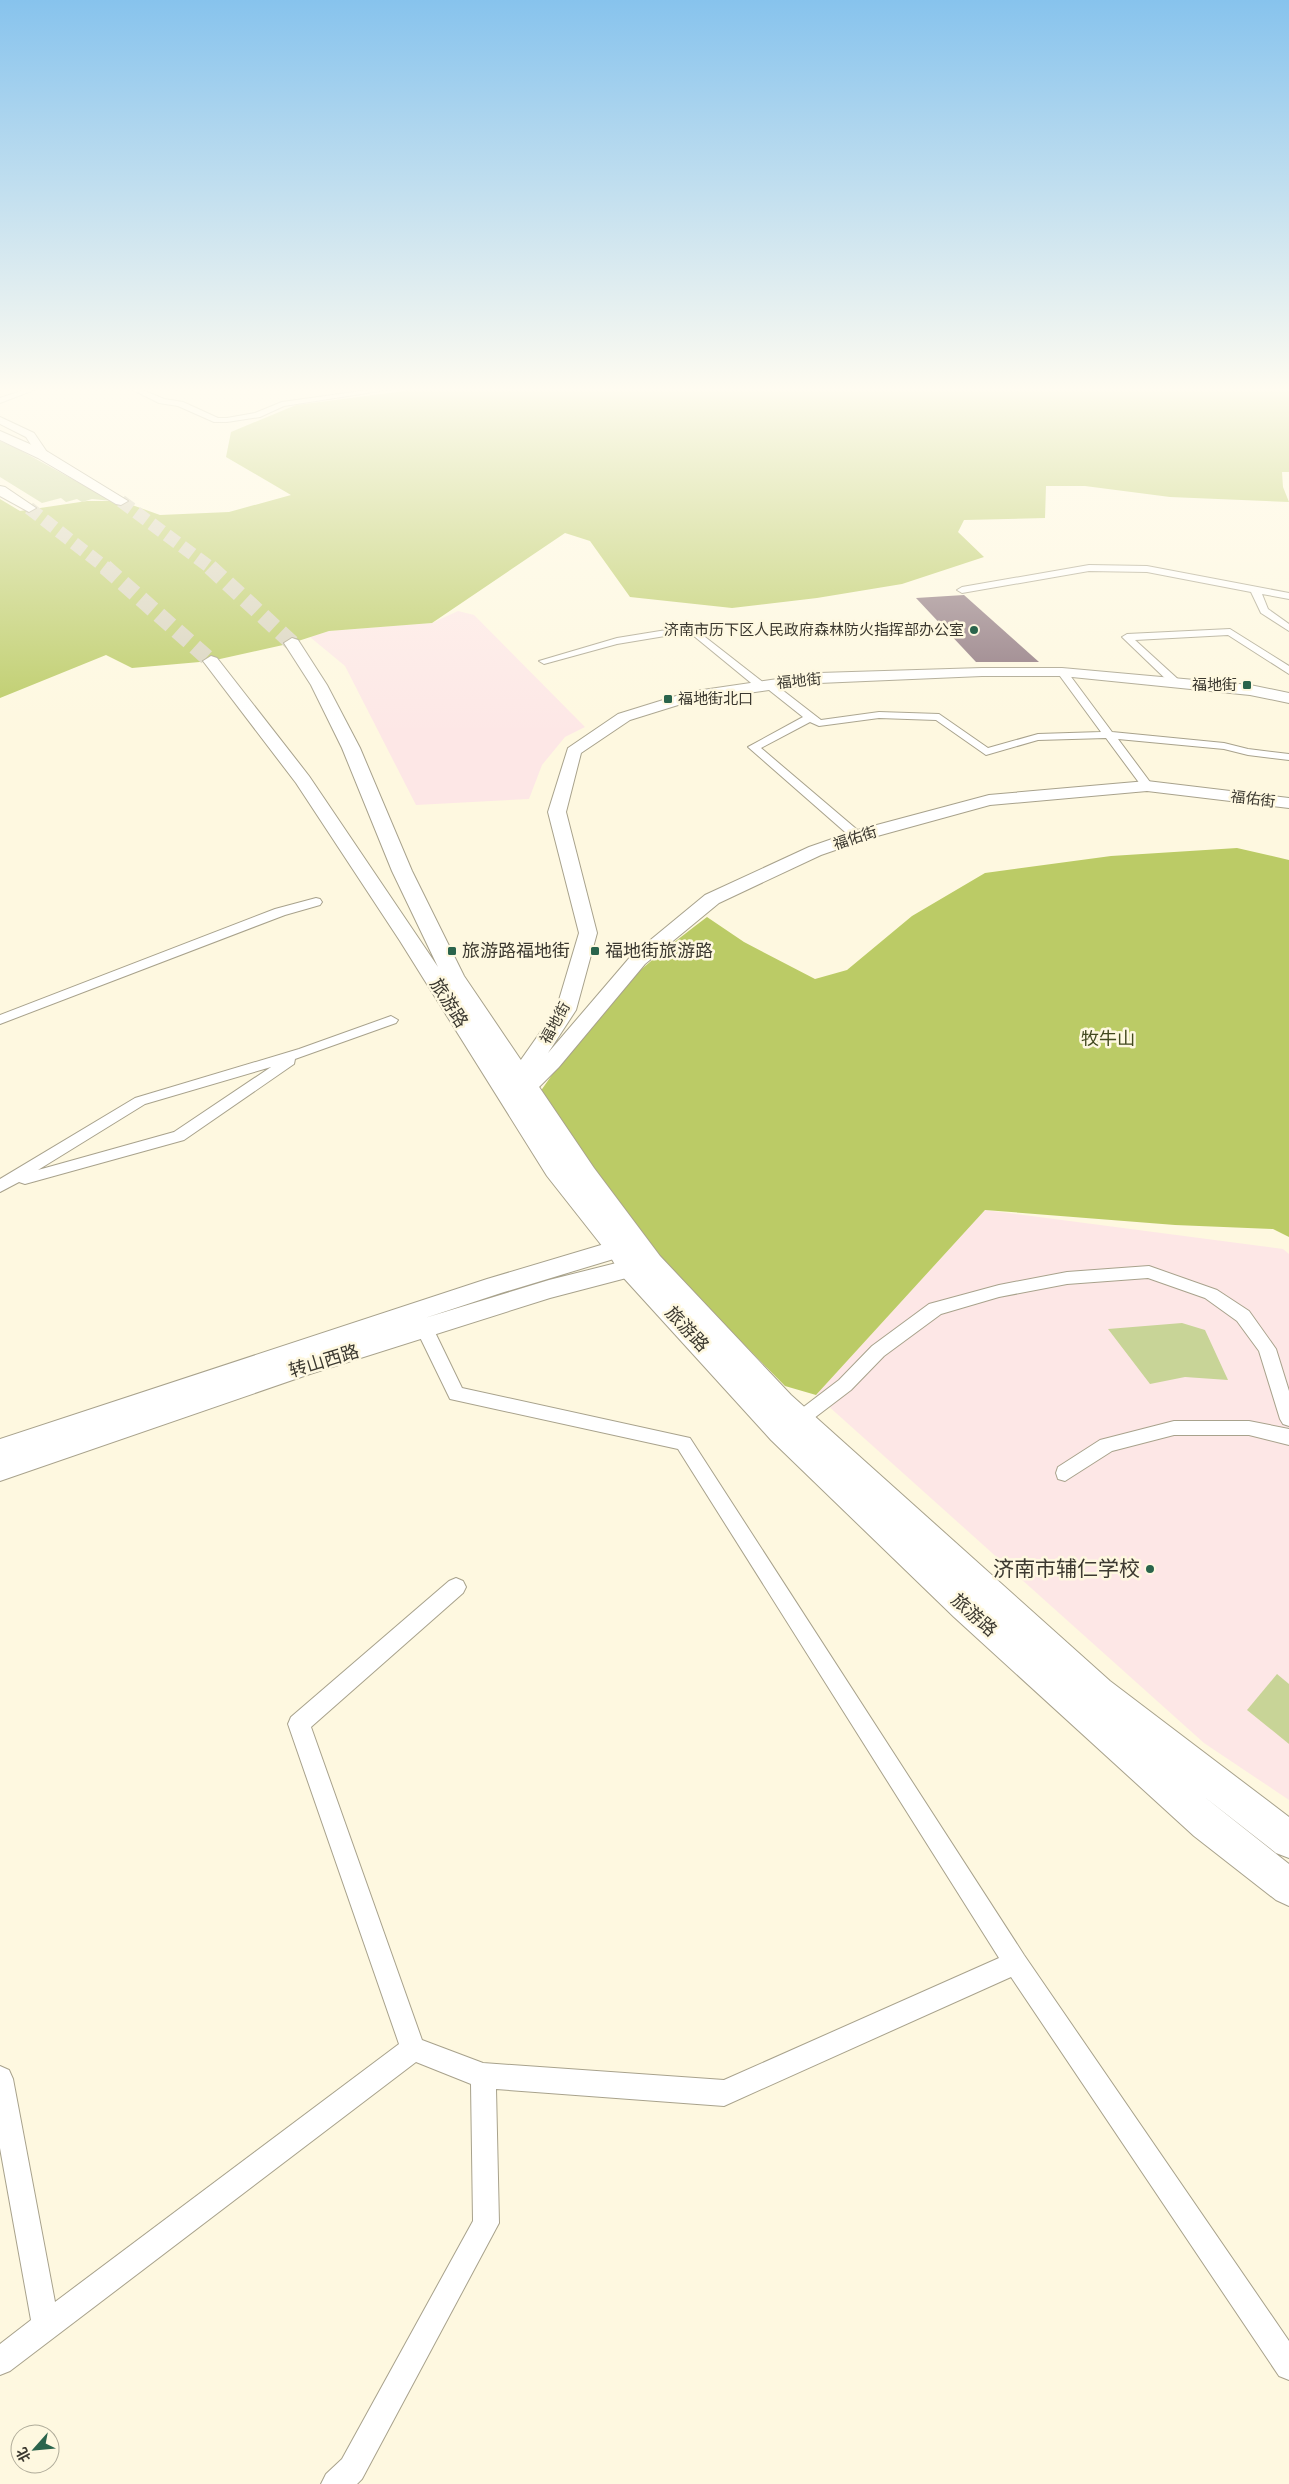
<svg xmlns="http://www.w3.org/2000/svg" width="1289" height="2484" font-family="Helvetica,'Noto Sans SC',sans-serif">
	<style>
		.education { fill: #fde7e6 }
		.green { fill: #c8d497 }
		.forest { fill: #bbcb66 }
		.building { fill: #8e767f }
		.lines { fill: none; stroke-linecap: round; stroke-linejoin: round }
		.primary-tunnel-far1 { stroke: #d7d2bd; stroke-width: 13; stroke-dasharray: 13 6; stroke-linecap: butt }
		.primary-tunnel { stroke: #d7d2bd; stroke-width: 16; stroke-dasharray: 16 8; stroke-linecap: butt }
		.street-casing { stroke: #a8a28c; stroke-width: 2 }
		.secondary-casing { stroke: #a8a28c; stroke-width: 2 }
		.primary-casing { stroke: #a8a28c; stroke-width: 2 }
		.street { fill: #fff; fill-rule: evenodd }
		.secondary { fill: #fff; fill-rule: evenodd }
		.primary { fill: #fff; fill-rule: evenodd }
		.poi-dot { fill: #2a644c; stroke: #fef8e0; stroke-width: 2 }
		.labels { text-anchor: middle; stroke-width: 5; stroke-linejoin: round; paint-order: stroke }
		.far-poi-label { font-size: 15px; fill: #3c3930; stroke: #fef8e0; text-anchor: end }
		.far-street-label { font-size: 15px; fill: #3c3930; stroke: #fef8e0 }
		.poi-label { font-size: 18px; fill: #3c3930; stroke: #fef8e0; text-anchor: start }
		.street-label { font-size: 18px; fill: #3c3930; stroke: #fef8e0 }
		.park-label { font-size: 18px; fill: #42491f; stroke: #fef8e0 }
		.near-poi-label { font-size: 21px; fill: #3c3930; stroke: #fef8e0; text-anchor: end }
	</style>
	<rect width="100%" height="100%" fill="#fef8e0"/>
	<!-- education -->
	<g class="education">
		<polygon points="458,611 474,615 585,727 565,737 542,765 529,799 416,805 345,666 310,637 329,631 432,623"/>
		<polygon points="985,1210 1283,1249 1289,1254 1289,1800 1204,1743 816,1395"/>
	</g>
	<!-- green -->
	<g class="green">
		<polygon points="0,441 16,448 112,501 92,499 82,502 77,499 66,502 61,498 42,503 0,477"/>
		<polygon points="1182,1323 1205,1330 1228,1380 1185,1377 1150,1384 1108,1329"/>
		<polygon points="1277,1674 1289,1684 1289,1744 1247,1710"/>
	</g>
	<!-- forest -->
	<g class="forest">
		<polygon points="428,388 1289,388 1289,472 1282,472 1283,487 1289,502 1170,497 1085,486 1046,486 1045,518 964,520 958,532 984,557 902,584 817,598 732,608 630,597 590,541 565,533 432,623 329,631 292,643 211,661 132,668 106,655 0,698 0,499 20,511 87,501 121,501 160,515 229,512 291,495 226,457 231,432 296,405"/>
		<path d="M1237,848L1289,860V1237L1273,1229L1175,1225L985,1210L816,1395L785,1386L647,1246L540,1092C565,1056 591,1021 621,989C647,962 677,940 707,917L744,942L815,979L847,970L912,916L985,873L1111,856Z"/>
	</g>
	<!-- building -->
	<polygon class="building" points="964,595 1039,662 976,662 916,598"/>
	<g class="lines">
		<!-- primary-tunnel-far1 -->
		<g class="primary-tunnel-far1">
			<polyline points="121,501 211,568"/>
			<polyline points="29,508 106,568"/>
		</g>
		<!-- primary-tunnel -->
		<g class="primary-tunnel">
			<polyline points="105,567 211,661"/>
			<polyline points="210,567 292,643"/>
		</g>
		<!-- street casing -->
		<g class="street-casing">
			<g id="street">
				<polygon points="30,388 39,388 0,403 0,398"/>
				<polygon points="129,388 138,388 164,399 183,402 218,418 227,418 255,413 282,402 383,388 399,388 284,406 260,417 227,422 214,422 178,406 159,403"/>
				<polygon points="1089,565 1147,566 1289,593 1289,599 1262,594 1268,609 1289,624 1289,631 1261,613 1251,592 1147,572 1089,571 962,593 957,590 962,587"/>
				<polygon points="691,626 764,683 772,682 821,720 879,712 939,714 988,748 1038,734 1101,732 1057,672 1062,669 1066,670 1112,732 1224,743 1248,749 1289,754 1289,760 1248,755 1224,749 1118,739 1153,786 1147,789 1143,788 1106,738 1038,740 986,755 936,720 879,718 819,726 810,722 761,748 861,833 863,836 861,839 853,839 748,747 803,717 764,686 756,687 689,632 617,644 544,664 539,661 617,638"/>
				<polygon points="1230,629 1289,666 1289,674 1228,635 1135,640 1180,681 1180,685 1172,685 1122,637 1127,634"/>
				<polygon points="316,898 320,899 322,902 320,905 285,915 0,1024 0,1015 275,909"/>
				<path d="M391,1016L398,1020L396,1023L295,1059L294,1064L184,1140L25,1184L19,1182L0,1192V1179L135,1098L299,1049ZM271,1067L174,1132L38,1170L145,1104Z"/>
				<polygon points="1149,1266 1217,1290 1249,1311 1276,1349 1289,1391 1289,1426 1283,1424 1280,1419 1259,1351 1237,1321 1205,1298 1148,1278 1067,1284 999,1297 941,1314 884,1356 851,1390 805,1425 799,1427 793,1425 790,1420 793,1415 839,1380 872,1346 929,1304 999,1285 1067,1272"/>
				<polygon points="425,1322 431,1324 462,1388 690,1438 1024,1955 1289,2341 1289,2380 1279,2376 1011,1977 724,2106 496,2089 499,2223 362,2479 357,2484 321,2484 326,2474 342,2459 473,2221 471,2084 416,2062 10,2371 0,2375 0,2344 31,2320 0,2148 0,2066 9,2070 13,2079 55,2302 399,2044 288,1724 291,1717 449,1581 456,1578 463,1581 466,1587 463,1593 311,1727 422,2040 483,2063 724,2080 999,1958 678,1449 450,1399 416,1329 419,1324"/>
				<polygon points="1174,1421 1249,1421 1289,1429 1289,1445 1249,1435 1174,1435 1112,1451 1065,1481 1058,1479 1056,1473 1058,1467 1100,1440"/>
			</g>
		</g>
		<!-- secondary casing -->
		<g class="secondary-casing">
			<g id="secondary">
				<polygon points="0,417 34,433 49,455 47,457 39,457 26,437 0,424"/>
				<path d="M982,668H1062L1250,685L1289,693V703L1250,695L1062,676H982L819,683L691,701L630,720L581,753L566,812L597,933L576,1010L548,1053L631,956L705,895L809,847L858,830L989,795L1147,781L1289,798V808L1147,791L990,805L870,838L821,855L719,903L645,964L559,1067L537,1089L529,1091L523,1089C516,1098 512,1102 500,1099L497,1094L556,1010L579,933L548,812L568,748L618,714L689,692L819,673Z"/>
				<polygon points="635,1233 643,1236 647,1242 643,1248 627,1255 501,1293 425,1318 549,1280 648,1255 657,1258 660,1264 657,1270 550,1298 310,1374 0,1481 0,1439 487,1279 611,1242"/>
			</g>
		</g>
		<!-- primary casing -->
		<g class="primary-casing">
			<g id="primary">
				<polygon points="0,431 48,452 128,501 121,505 116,504 38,458 0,440"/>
				<polygon points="0,486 5,487 36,508 29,512 0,496"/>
				<polygon points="292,638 298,640 327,685 360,748 412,871 464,976 594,1168 660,1256 791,1395 1110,1681 1289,1817 1289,1858 1276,1853 1202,1795 1289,1864 1289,1906 1276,1900 1194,1836 954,1617 771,1440 621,1275 610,1256 547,1176 400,941 296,783 203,661 211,656 217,658 309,776 438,967 392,871 342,748 311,685 284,643"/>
			</g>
		</g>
		<!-- street -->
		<use href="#street" class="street"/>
		<!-- secondary -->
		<use href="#secondary" class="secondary"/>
		<!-- primary -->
		<use href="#primary" class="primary"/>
	</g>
	<!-- sky -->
	<linearGradient id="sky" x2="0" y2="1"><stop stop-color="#87c3ed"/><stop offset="0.53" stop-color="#fffcf1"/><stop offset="1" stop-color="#fffcf1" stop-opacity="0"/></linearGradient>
	<rect width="1289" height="735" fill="url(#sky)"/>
	<!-- markers -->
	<g class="poi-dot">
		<circle cx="974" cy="630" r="5"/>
		<rect x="1242" y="680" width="10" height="10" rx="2.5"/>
		<rect x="663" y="694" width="10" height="10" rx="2.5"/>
		<rect x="447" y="946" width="10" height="10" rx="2.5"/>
		<rect x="590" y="946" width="10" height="10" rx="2.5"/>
		<circle cx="1150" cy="1569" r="5"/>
	</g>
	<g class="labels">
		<!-- far-poi labels -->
		<g class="far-poi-label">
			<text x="964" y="635">济南市历下区人民政府森林防火指挥部办公室</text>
			<text x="1237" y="690">福地街</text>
			<text x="678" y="704" text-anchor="start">福地街北口</text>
		</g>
		<!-- far-street labels -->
		<g class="far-street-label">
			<text transform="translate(799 681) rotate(-6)" y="5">福地街</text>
			<text transform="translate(1253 799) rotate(7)" y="5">福佑街</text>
			<text transform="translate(855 838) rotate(-18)" y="5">福佑街</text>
			<text transform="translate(555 1023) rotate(-61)" y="5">福地街</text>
		</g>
		<!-- poi labels -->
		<g class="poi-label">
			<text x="462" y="957">旅游路福地街</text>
			<text x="605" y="957">福地街旅游路</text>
		</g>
		<!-- street labels -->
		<g class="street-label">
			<text transform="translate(449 1003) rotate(58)" y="6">旅游路</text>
			<text transform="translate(687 1329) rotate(47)" y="6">旅游路</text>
			<text transform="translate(324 1361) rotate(-17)" y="6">转山西路</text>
			<text transform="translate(974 1615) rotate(42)" y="6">旅游路</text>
		</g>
		<!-- park labels -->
		<g class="park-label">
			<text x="1108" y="1045">牧牛山</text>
		</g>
		<!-- near-poi labels -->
		<g class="near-poi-label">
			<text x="1140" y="1576">济南市辅仁学校</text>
		</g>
	</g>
	<!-- north arrow -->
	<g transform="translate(35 2449) rotate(243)"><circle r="24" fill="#fef8e0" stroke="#b0ac9a"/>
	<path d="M0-4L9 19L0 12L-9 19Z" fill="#2a644c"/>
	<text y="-8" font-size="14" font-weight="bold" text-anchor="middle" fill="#3c3930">北</text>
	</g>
</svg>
